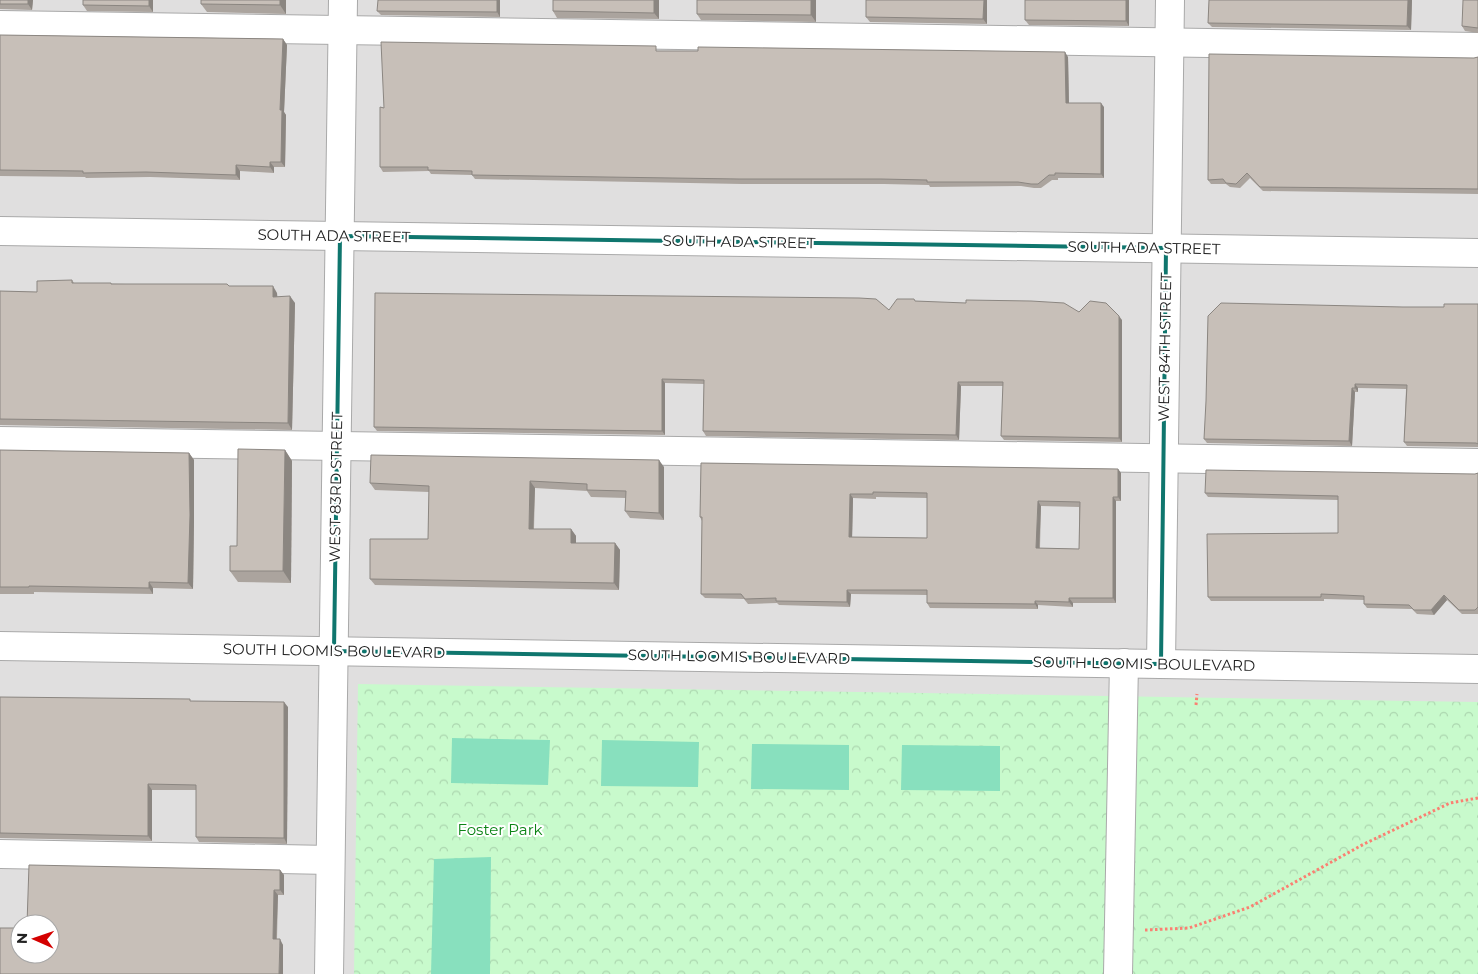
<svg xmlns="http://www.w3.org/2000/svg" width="1478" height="974" font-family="Montserrat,sans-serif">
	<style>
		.residential { fill: #e0dfdf; fill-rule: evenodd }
		.park { fill: url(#park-crowns) }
		.pitch { fill: #88e0be }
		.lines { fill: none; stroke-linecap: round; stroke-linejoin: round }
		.minor-casing { stroke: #a9a9a9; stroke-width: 30 }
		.path { stroke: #fa8072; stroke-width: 3; stroke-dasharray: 2.5 2.5; stroke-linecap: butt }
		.minor { stroke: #fff; stroke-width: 28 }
		.wall { fill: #aba49e; fill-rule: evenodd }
		.shaded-wall { fill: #8b8681 }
		.building { fill: #c7bfb8; stroke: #8b8681; fill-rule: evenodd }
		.marked { fill: none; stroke: #0f766e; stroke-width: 4; stroke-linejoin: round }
		.labels { text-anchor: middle; stroke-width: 4; stroke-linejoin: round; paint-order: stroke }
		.street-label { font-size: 15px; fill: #222; stroke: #fff }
		.park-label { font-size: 15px; fill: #0c8416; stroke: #fff }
	</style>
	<defs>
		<pattern id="park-crowns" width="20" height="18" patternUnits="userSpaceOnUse" patternTransform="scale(1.25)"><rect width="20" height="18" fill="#c8facc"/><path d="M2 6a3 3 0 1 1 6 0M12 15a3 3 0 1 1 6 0" fill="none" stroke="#acd6af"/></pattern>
	</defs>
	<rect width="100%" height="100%" fill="#f2efe9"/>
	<!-- residential -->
	<path class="residential" d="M0,0H1478V974H0ZM20,924H50V954H20Z"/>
	<!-- park -->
	<polygon class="park" points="358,684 1478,702 1478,974 354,974"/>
	<!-- pitch -->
	<g class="pitch">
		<polygon points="452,738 550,740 548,785 451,783"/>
		<polygon points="602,740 699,742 698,787 601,786"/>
		<polygon points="752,744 849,745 849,790 751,789"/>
		<polygon points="902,745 1000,746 1000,791 901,790"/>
		<polygon points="491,857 490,974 431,974 434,859"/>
	</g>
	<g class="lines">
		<!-- minor casing -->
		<g class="minor-casing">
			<g id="minor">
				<polyline points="0,25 1478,47"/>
				<polyline points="0,231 1478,253"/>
				<polyline points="0,441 1478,463"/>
				<polyline points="0,646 1478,669"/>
				<polyline points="1161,664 1170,0"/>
				<polyline points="0,854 330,860"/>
				<polyline points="329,974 343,0"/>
				<polyline points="1118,974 1124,663"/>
			</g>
		</g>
		<!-- path -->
		<g class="path">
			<polyline points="1196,705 1197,694"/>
			<polyline points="1145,930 1189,928 1250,907 1364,844 1450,803 1478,798"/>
		</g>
		<!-- minor -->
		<use href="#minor" class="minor"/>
	</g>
	<!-- wall -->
	<g class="wall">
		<polygon points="0,0 33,0 32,10 0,9"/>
		<polygon points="83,0 153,0 153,12 87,11 83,5"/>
		<polygon points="286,0 286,14 207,12 201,4"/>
		<polygon points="500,0 500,17 381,15 377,11"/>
		<polygon points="659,0 659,19 557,18 553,11"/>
		<polygon points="816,0 816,22 701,20 697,14"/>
		<polygon points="987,0 987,24 870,22 866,17"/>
		<polygon points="1129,0 1129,26 1029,25 1025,20"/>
		<polygon points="1209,0 1412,0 1411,30 1212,27 1208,23"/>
		<polygon points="1478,0 1478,33 1465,31 1462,26"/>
		<polygon points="0,35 283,39 287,45 284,112 286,115 285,167 274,167 274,173 240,171 240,180 150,177 86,178 85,177 0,176"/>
		<polygon points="660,51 1068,57 1069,103 1104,107 1104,178 1058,178 1058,180 1052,180 1041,188 1034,188 1021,186 930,187 929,185 884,184 742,184 475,179 472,175 431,174 429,171 383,172 380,167 384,108"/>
		<polygon points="1478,57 1478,194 1263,191 1250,178 1240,188 1230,187 1226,184 1211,184 1208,180 1474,58"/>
		<polygon points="72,280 74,283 229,286 277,293 277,297 295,303 292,430 0,425 0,291 37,292"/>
		<polygon points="915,301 1079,312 1122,320 1122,442 1004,440 1001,436 1003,386 961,386 959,440 706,436 703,431 704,384 665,383 665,435 377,431 374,427 889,310"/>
		<polygon points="1478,304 1478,447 1407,446 1404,442 1406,389 1358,388 1358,392 1355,392 1352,446 1207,443 1204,439 1403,307 1444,307"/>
		<polygon points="0,450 189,453 194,460 194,521 193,589 153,588 153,594 34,592 34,594 0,594"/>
		<polygon points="285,450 292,461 291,583 238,582 230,571 237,546"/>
		<path d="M701,463L1118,469L1121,473V501H1116V603H1073V607L1038,605V609L930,608L927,603V595L851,594L850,607L779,605L777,603L748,604L744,599L705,598L701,594L702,521L700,517ZM876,497L927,498V538L852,537L853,498L876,499ZM1041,506L1079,507V549L1040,548Z"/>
		<polygon points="664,467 664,520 630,518 625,511 626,498 591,497 587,491 535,488 534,529 571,529 576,536 576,543 615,543 620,550 619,590 375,585 370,579 428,539 429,492 375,490 370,483"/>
		<polygon points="1478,473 1478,614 1462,614 1447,600 1434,615 1417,614 1412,609 1367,608 1364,604 1364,600 1324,599 1324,601 1211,601 1208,597 1338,533 1338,500 1208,497 1205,493 1475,474"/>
		<polygon points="0,697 191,701 288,707 287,844 199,842 196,837 196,790 152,790 152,841 0,838"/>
		<polygon points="280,870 284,875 284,895 278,895 277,939 283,945 20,954"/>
	</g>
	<!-- shaded-wall -->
	<g class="shaded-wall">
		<polygon points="28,0 33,0 32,10 28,4"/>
		<polygon points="149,0 153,0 153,12 149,6"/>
		<polygon points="280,0 286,0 286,14 280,5"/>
		<polygon points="497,0 500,0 500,17 497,12"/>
		<polygon points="654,0 659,0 659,19 654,13"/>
		<polygon points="811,0 816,0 816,22 811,15"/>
		<polygon points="984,0 987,0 987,24 983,19"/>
		<polygon points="1126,0 1129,0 1129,26 1126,21"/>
		<polygon points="1408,0 1412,0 1411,30 1407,26"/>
		<polygon points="283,39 287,45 284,112 286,115 285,167 281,162 280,110"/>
		<polygon points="1065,52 1068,57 1069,107 1066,103"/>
		<polygon points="1101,103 1104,107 1104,178 1101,174"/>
		<polygon points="270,162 274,167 274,173 270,167"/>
		<polygon points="236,165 240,171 240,180 236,175"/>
		<polygon points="273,286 277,293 278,303 273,297"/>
		<polygon points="290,296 295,303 292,430 288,423"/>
		<polygon points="1119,316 1122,320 1122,442 1119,438"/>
		<polygon points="662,379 665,383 665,435 662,431"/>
		<polygon points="958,382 961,386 959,440 956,435"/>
		<polygon points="1355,384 1358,388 1358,392 1355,388"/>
		<polygon points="1352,388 1355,392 1352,446 1349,441"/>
		<polygon points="285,450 292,461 291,583 283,571"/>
		<polygon points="189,453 194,460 194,521 193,589 188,583"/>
		<polygon points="659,460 664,467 664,520 659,513"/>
		<polygon points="1118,469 1121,473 1121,501 1118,497"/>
		<polygon points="530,481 535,488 533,536 529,529"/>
		<polygon points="850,494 853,498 852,542 849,537"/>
		<polygon points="1113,497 1116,501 1116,603 1113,598"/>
		<polygon points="1038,501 1041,506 1039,553 1036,548"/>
		<polygon points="571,529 576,536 576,550 571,543"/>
		<polygon points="615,543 620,550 619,590 614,583"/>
		<polygon points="149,582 153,588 153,594 149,588"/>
		<polygon points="847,590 851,594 850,607 847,602"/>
		<polygon points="1444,595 1447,600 1434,615 1431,610"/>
		<polygon points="1069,598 1073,603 1073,607 1069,602"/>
		<polygon points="1035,601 1038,605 1038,609 1035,604"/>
		<polygon points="284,702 288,707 287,844 284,838"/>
		<polygon points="148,784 152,790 152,841 148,836"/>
		<polygon points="280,870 284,875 284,895 280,890"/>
		<polygon points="274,890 278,895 276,944 273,939"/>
		<polygon points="280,939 283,945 283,974 279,974"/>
	</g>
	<!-- building -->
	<g class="building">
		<rect x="0" y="0" width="28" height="4"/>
		<polygon points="83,0 149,0 149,6 83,5"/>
		<polygon points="201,0 280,0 280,5 201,4"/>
		<polygon points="378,0 497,0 497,12 377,11"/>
		<polygon points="553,0 654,0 654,13 553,11"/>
		<polygon points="697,0 811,0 811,15 697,14"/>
		<polygon points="866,0 984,0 983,19 866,17"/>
		<polygon points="1025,0 1126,0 1126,21 1025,20"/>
		<polygon points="1209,0 1408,0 1407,26 1208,23"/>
		<polygon points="1463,0 1478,0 1478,28 1462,26"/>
		<polygon points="0,35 283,39 280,110 282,110 281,162 270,162 270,167 236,165 236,175 146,172 83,173 83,171 0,170"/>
		<polygon points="381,42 656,46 656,51 698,51 698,47 1065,52 1066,103 1101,103 1101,174 1055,173 1055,175 1049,175 1038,184 1031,184 1018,182 927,182 927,180 881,179 739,179 472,175 472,171 428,170 428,167 380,167 380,107 384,108"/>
		<polygon points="1209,54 1474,58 1478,57 1478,189 1260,187 1247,173 1236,184 1226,183 1223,179 1208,180"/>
		<polygon points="72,280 72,283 111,283 111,284 227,284 229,286 273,286 273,297 290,296 288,423 0,419 0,291 37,292 37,281"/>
		<polygon points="375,293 859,298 876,299 889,310 897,299 914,299 915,301 966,303 966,300 1031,301 1064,303 1079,312 1090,301 1106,303 1119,316 1119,438 1001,436 1003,382 958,382 956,435 703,431 704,380 662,379 662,431 374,427"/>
		<polygon points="1221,303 1403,307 1444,307 1444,304 1478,304 1478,444 1476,443 1404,442 1407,385 1355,384 1355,388 1352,388 1349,441 1204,439 1206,401 1208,316"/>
		<polygon points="238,449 285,450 283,571 230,571 230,546 237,546"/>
		<polygon points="0,450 189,453 190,515 188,583 149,582 149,588 29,586 29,587 0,587"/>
		<polygon points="371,455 659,460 659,513 625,511 626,491 587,490 587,484 530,481 529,529 571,529 571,543 615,543 614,583 370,579 370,539 428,539 429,486 370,483"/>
		<path d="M701,463L1118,469V497H1113V598H1069V602L1035,601V604L927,603V590H847V602L776,601V598L745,599L741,594H701L702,517H700ZM873,492L927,493V538L849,537L850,494H873ZM1038,501L1080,502L1079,549L1036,548Z"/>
		<polygon points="1206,470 1475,474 1478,473 1478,607 1475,610 1459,610 1444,595 1431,610 1414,610 1409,605 1364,604 1364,596 1321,594 1321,597 1208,597 1207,534 1338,533 1338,496 1205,493"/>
		<polygon points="0,697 190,699 190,701 284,702 284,838 196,837 196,785 148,784 148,836 0,833"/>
		<polygon points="29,865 280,870 280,890 274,890 273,939 280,939 279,974 0,974 0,928 20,928 20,954 50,954 50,924 27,924"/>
	</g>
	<!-- marked area -->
	<path class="marked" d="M340,236L1166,248L1161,664L334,651Z"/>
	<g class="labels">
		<!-- street labels -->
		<g class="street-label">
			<text transform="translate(334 236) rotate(1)" y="5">SOUTH ADA STREET</text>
			<text transform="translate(739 242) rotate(1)" y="5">SOUTH ADA STREET</text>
			<text transform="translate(1144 248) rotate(1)" y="5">SOUTH ADA STREET</text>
			<text transform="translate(1165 347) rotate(-89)" y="5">WEST 84TH STREET</text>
			<text transform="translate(336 487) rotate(-89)" y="5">WEST 83RD STREET</text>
			<text transform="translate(334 651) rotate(1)" y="5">SOUTH LOOMIS BOULEVARD</text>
			<text transform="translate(739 657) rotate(1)" y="5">SOUTH LOOMIS BOULEVARD</text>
			<text transform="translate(1144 664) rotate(1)" y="5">SOUTH LOOMIS BOULEVARD</text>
		</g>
		<!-- park labels -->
		<g class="park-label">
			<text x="500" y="835">Foster Park</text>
		</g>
	</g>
	<!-- north arrow -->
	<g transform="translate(35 939) rotate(272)"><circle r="24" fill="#ffffff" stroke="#a7a7a7"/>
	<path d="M0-4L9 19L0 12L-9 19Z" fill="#d40000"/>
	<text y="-8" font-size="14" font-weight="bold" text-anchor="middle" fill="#222222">N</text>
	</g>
</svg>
